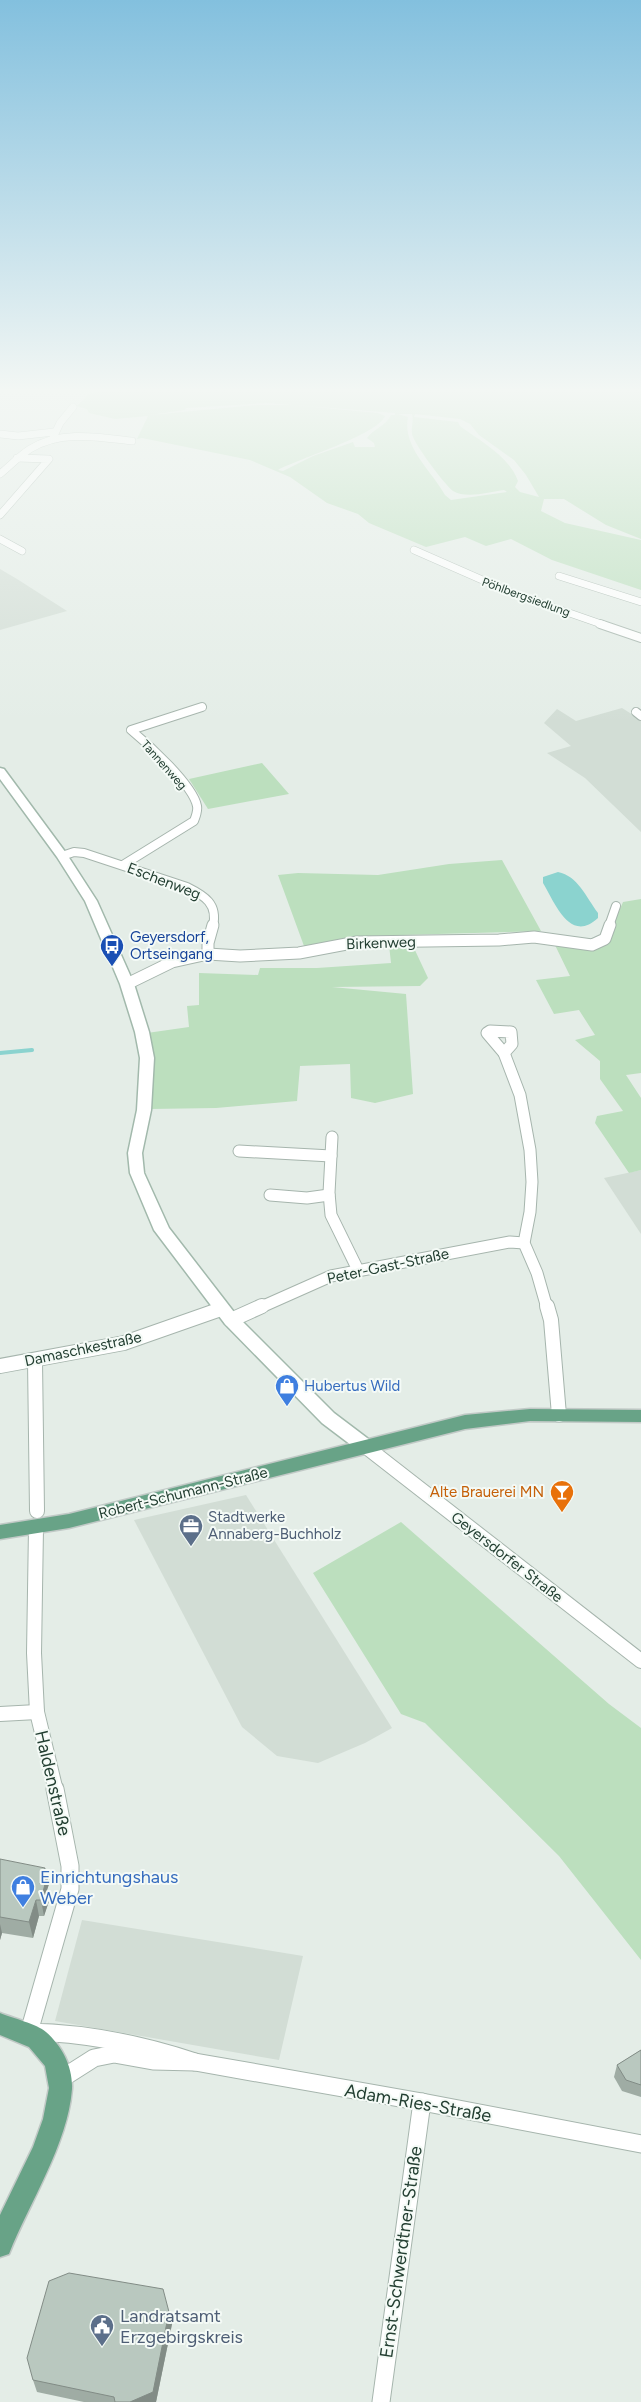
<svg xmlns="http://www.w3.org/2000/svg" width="641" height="2402" font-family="Figtree,sans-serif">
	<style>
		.built { fill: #d2ddd5 }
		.green { fill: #bcdfbe; fill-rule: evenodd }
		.water { fill: #8bd3cf }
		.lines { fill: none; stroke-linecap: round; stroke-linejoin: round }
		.stream { stroke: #8bd3cf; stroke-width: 4 }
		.minor-far4-casing { stroke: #a6b5ad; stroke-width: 8 }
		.minor-far3-casing { stroke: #a6b5ad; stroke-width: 10 }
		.minor-far2-casing { stroke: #a6b5ad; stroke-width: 13 }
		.minor-far1-casing { stroke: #a6b5ad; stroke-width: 16 }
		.minor-casing { stroke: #a6b5ad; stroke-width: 19 }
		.secondary-casing { stroke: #a2b9ac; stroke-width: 3 }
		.primary-casing { stroke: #c1c9c6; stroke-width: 3 }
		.minor-far4 { stroke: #fff; stroke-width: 7 }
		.minor-far3 { stroke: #fff; stroke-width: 8 }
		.minor-far2 { stroke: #fff; stroke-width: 11 }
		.minor-far1 { stroke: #fff; stroke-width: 14 }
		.minor { stroke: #fff; stroke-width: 17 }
		.secondary { fill: #fff; fill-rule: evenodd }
		.primary { fill: #68a387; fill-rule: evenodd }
		.wall { fill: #9faca4 }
		.shaded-wall { fill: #828c86 }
		.building { fill: #b9c8bf; stroke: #828c86 }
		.labels { text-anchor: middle; stroke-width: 4; stroke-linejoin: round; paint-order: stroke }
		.far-street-label { font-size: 12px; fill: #233f32; stroke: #f4faf6 }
		.street-label { font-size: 15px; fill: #233f32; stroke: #f4faf6 }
		.transit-label { font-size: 15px; fill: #164399; stroke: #f4faf6; text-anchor: start }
		.shop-label { font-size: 15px; fill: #366cbe; stroke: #f4faf6; text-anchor: start }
		.food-label { font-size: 15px; fill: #c56008; stroke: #f4faf6; text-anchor: end }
		.service-label { font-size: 15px; fill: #4e5e75; stroke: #f4faf6; text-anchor: start }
		.near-street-label { font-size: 18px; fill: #233f32; stroke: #f4faf6 }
		.near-shop-label { font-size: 18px; fill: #366cbe; stroke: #f4faf6; text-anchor: start }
		.near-service-label { font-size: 18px; fill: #4e5e75; stroke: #f4faf6; text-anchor: start }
	</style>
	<rect width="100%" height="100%" fill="#e4ede7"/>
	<!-- built -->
	<g class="built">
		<polygon points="0,569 17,579 67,611 0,630"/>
		<polygon points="622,708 641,720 641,832 585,778 547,753 571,746 544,723 557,709 576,721"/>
		<polygon points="641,1170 641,1234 604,1178"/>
		<polygon points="246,1495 392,1728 365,1743 318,1763 277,1756 242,1727 134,1520"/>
		<polygon points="82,1920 303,1956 279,2060 55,2021"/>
	</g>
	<!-- green -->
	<g class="green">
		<path d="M159,387H641V539L606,525L564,499H544L541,511L565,523L641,540V590L552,560L511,539L486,546L465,537L426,547L369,523L358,514L327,503L290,477L250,460L142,438L137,439L148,416L115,419L89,413L87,409L77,406L90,393ZM267,403L395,413V415H391C386,426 373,429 367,438L374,443L375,447H355L353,442L313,456L283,471L278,470C300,458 377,435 385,416L378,413L293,405H256L150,415L185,410L186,408ZM398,414H412C414,421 411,427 412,434C414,444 445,485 453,491C466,499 490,492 504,490L507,492L451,500L445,495C431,470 402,447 408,417ZM415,414L460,419L470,424L479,435L514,460L526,475L539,497L520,492L515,487L518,481C509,456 480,441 460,426L458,422L414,417Z"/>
		<polygon points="262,763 289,794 208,809 189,779"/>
		<polygon points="502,860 541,931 366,936 304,946 278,875 298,873 378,875 449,864"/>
		<polygon points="641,899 641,1073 626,1075 641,1098 641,1170 629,1173 595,1123 597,1116 623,1111 600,1079 600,1061 575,1040 595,1035 579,1010 554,1014 536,980 570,976 554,943 607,939 623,902"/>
		<polygon points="389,945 413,946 428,978 420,986 332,987 406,994 413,1094 375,1103 351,1098 350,1064 300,1066 297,1101 216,1108 150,1109 147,1033 189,1027 187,1006 199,1005 199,973 258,975 260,968 317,968 391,963"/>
		<polygon points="401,1522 609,1704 641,1728 641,1960 559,1856 425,1723 401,1714 313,1573"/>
	</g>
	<!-- water -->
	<path class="water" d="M558,872C578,876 586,897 598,913V918C570,944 555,903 543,883V877Z"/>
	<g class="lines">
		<!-- stream -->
		<polyline class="stream" points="0,1053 32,1050"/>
		<!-- minor-far4 casing -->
		<g class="minor-far4-casing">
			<g id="minor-far4">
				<polyline points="0,434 18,436 54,432"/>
				<polyline points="53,438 60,423 73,407"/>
				<path d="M0,474C10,466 19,456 30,449C60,430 98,437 132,441"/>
				<polyline points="0,515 49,459 17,458"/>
				<polyline points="0,539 22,551"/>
				<polyline points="414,550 512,593 604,625"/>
				<polyline points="559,576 641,602"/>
			</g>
		</g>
		<!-- minor-far3 casing -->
		<g class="minor-far3-casing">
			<g id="minor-far3">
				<polyline points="600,624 641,638"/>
				<polyline points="636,712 641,716"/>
				<path d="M62,856L74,852L84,853L187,887C205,896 218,904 213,926"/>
				<path d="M123,865L194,821C196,816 198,811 197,806C193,785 148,744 131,730L202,707"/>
				<polyline points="609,926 616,906"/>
			</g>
		</g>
		<!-- minor-far2 casing -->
		<g class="minor-far2-casing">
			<g id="minor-far2">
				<polyline points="208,954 208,943 213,925"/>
				<polyline points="127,984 172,962 208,954 240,956 299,953 357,942 499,940 534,937 592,945 605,939 610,925"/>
				<polygon points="490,1031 511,1032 512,1044 504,1053 487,1033"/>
				<polyline points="504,1053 520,1095 530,1150 532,1182 530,1212 524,1243 537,1273 547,1308"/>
				<polyline points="332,1137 329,1193 331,1215 358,1270"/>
				<polyline points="239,1151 331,1156"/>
				<polyline points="270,1195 307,1198 329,1195"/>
				<polyline points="259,1308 331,1276 510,1242 524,1243"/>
			</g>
		</g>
		<!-- minor-far1 casing -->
		<g class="minor-far1-casing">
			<g id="minor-far1">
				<polyline points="547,1306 551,1320 559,1415"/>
				<polyline points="231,1320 262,1306"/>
				<polyline points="35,1361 37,1511"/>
				<polyline points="0,1366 124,1343 221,1309"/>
				<polyline points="365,1446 641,1661"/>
				<polyline points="36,1528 34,1653 37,1712 56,1791"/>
				<polyline points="0,1714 37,1712"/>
			</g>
		</g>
		<!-- minor casing -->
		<g class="minor-casing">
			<g id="minor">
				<path d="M55,1789L70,1866V1889L29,2032C87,2033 141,2044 195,2062"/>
				<polyline points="61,2079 94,2058 114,2054 153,2061 195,2062 422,2102 641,2144"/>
				<polyline points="381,2402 422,2102"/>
			</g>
		</g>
		<!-- secondary casing -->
		<g class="secondary-casing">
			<polygon id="secondary" points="0,768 4,769 66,853 97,901 134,984 149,1032 154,1058 151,1110 142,1153 144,1173 169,1228 237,1316 334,1413 371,1441 374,1446 371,1451 365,1453 359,1451 322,1423 225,1324 154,1230 130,1173 128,1153 137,1110 140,1058 135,1032 120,984 85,901 57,857 0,779"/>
		</g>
		<!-- primary casing -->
		<g class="primary-casing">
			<g id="primary">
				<polygon points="530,1409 641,1410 641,1422 530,1421 465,1429 69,1528 0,1539 0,1525 69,1514 465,1415"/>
				<path d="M0,2013C12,2018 37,2024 46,2032C62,2046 73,2067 72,2089C68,2144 29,2203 9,2254L0,2257V2215L33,2147L43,2119L49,2088L45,2066L29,2047L0,2035Z"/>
			</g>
		</g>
		<!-- minor-far4 -->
		<use href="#minor-far4" class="minor-far4"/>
		<!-- minor-far3 -->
		<use href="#minor-far3" class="minor-far3"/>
		<!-- minor-far2 -->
		<use href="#minor-far2" class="minor-far2"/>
		<!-- minor-far1 -->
		<use href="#minor-far1" class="minor-far1"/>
		<!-- minor -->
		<use href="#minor" class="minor"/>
		<!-- secondary -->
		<use href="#secondary" class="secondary"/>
		<!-- primary -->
		<use href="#primary" class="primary"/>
	</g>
	<!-- wall -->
	<g class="wall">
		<polygon points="0,1859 49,1884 47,1890 49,1901 44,1916 39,1916 33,1938 2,1933 0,1940"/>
		<polygon points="641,2050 641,2097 622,2091 614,2077 617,2065"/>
		<polygon points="169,2312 172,2324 156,2402 84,2402 37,2392 33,2380"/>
	</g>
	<!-- shaded-wall -->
	<g class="shaded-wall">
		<polygon points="45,1868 49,1884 47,1890 49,1901 44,1916 41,1900 40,1884"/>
		<polygon points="36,1900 39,1916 33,1938 29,1922"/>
		<polygon points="0,1924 2,1933 0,1940"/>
		<polygon points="169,2312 172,2324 156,2402 130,2402"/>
	</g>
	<!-- building -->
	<g class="building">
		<polygon points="0,1859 45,1868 40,1884 45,1884 41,1900 36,1900 29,1922 0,1917"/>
		<polygon points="641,2050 641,2085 626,2080 617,2065"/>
		<polygon points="69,2273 163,2289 169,2312 153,2392 130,2402 115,2402 114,2397 33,2380 27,2358 49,2281"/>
	</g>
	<!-- sky -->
	<linearGradient id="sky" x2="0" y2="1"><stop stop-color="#83c0de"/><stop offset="0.54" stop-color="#f3f7f4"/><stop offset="1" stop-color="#f3f7f4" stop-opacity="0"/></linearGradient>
	<rect width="641" height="723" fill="url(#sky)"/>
	<!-- icons -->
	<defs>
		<g id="bus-pin" transform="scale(1.25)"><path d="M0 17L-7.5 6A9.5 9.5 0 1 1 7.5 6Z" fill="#1a4fb4" stroke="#f4faf6"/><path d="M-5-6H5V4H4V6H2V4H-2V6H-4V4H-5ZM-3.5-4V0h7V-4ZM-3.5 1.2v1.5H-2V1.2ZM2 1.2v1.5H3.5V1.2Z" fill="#fff"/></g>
		<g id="shop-pin" transform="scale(1.25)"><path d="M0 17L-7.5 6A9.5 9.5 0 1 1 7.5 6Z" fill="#3f7fe0" stroke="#f4faf6"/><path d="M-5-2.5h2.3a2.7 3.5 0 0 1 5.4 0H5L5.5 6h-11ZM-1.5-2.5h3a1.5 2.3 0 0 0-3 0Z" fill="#fff"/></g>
		<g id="bar-pin" transform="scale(1.25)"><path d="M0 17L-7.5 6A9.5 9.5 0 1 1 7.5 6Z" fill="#e8710a" stroke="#f4faf6"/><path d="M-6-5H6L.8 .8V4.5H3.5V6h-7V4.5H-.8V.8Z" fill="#fff"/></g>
		<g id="office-pin" transform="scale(1.25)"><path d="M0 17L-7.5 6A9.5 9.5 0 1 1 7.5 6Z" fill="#5c6f8a" stroke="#f4faf6"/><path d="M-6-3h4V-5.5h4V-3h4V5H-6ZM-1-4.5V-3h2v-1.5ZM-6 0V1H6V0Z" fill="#fff"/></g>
		<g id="civic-pin" transform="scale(1.25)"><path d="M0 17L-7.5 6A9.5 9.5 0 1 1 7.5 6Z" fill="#5c6f8a" stroke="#f4faf6"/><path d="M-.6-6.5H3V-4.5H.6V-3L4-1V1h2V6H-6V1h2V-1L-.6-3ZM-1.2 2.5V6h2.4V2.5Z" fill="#fff"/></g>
	</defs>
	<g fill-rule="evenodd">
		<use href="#bus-pin" x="112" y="946"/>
		<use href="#shop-pin" x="287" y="1386"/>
		<use href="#bar-pin" x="562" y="1492"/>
		<use href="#office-pin" x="191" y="1526"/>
		<use href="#shop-pin" x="23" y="1887"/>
		<use href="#civic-pin" x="102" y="2326"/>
	</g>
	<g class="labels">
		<!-- far-street labels -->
		<g class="far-street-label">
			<text transform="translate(526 597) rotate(20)" y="4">Pöhlbergsiedlung</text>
			<text transform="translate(164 765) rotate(48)" y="4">Tannenweg</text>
		</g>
		<!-- street labels -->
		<g class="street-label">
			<text transform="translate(164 881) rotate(21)" y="5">Eschenweg</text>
			<text transform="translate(381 943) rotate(-2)" y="5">Birkenweg</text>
			<text transform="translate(388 1266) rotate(-12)" y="5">Peter-Gast-Straße</text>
			<text transform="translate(83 1349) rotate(-12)" y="5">Damaschkestraße</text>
			<text transform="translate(183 1493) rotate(-14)" y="5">Robert-Schumann-Straße</text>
			<text transform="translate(507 1557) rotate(38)" y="5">Geyersdorfer Straße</text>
		</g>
		<!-- transit labels -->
		<g class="transit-label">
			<text x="130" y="942">Geyersdorf,<tspan x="130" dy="17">Ortseingang</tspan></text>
		</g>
		<!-- shop labels -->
		<g class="shop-label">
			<text x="304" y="1391">Hubertus Wild</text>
		</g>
		<!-- food labels -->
		<g class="food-label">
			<text x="544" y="1497">Alte Brauerei MN</text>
		</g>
		<!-- service labels -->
		<g class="service-label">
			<text x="208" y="1522">Stadtwerke<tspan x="208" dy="17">Annaberg-Buchholz</tspan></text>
		</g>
		<!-- near-street labels -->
		<g class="near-street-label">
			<text transform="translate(53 1783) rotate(77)" y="6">Haldenstraße</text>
			<text transform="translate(418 2103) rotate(10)" y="6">Adam-Ries-Straße</text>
			<text transform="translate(401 2252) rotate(-82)" y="6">Ernst-Schwerdtner-Straße</text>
		</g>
		<!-- near-shop labels -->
		<g class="near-shop-label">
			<text x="40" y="1883">Einrichtungshaus<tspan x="40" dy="21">Weber</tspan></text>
		</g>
		<!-- near-service labels -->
		<g class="near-service-label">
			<text x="120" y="2322">Landratsamt<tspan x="120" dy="21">Erzgebirgskreis</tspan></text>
		</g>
	</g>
</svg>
